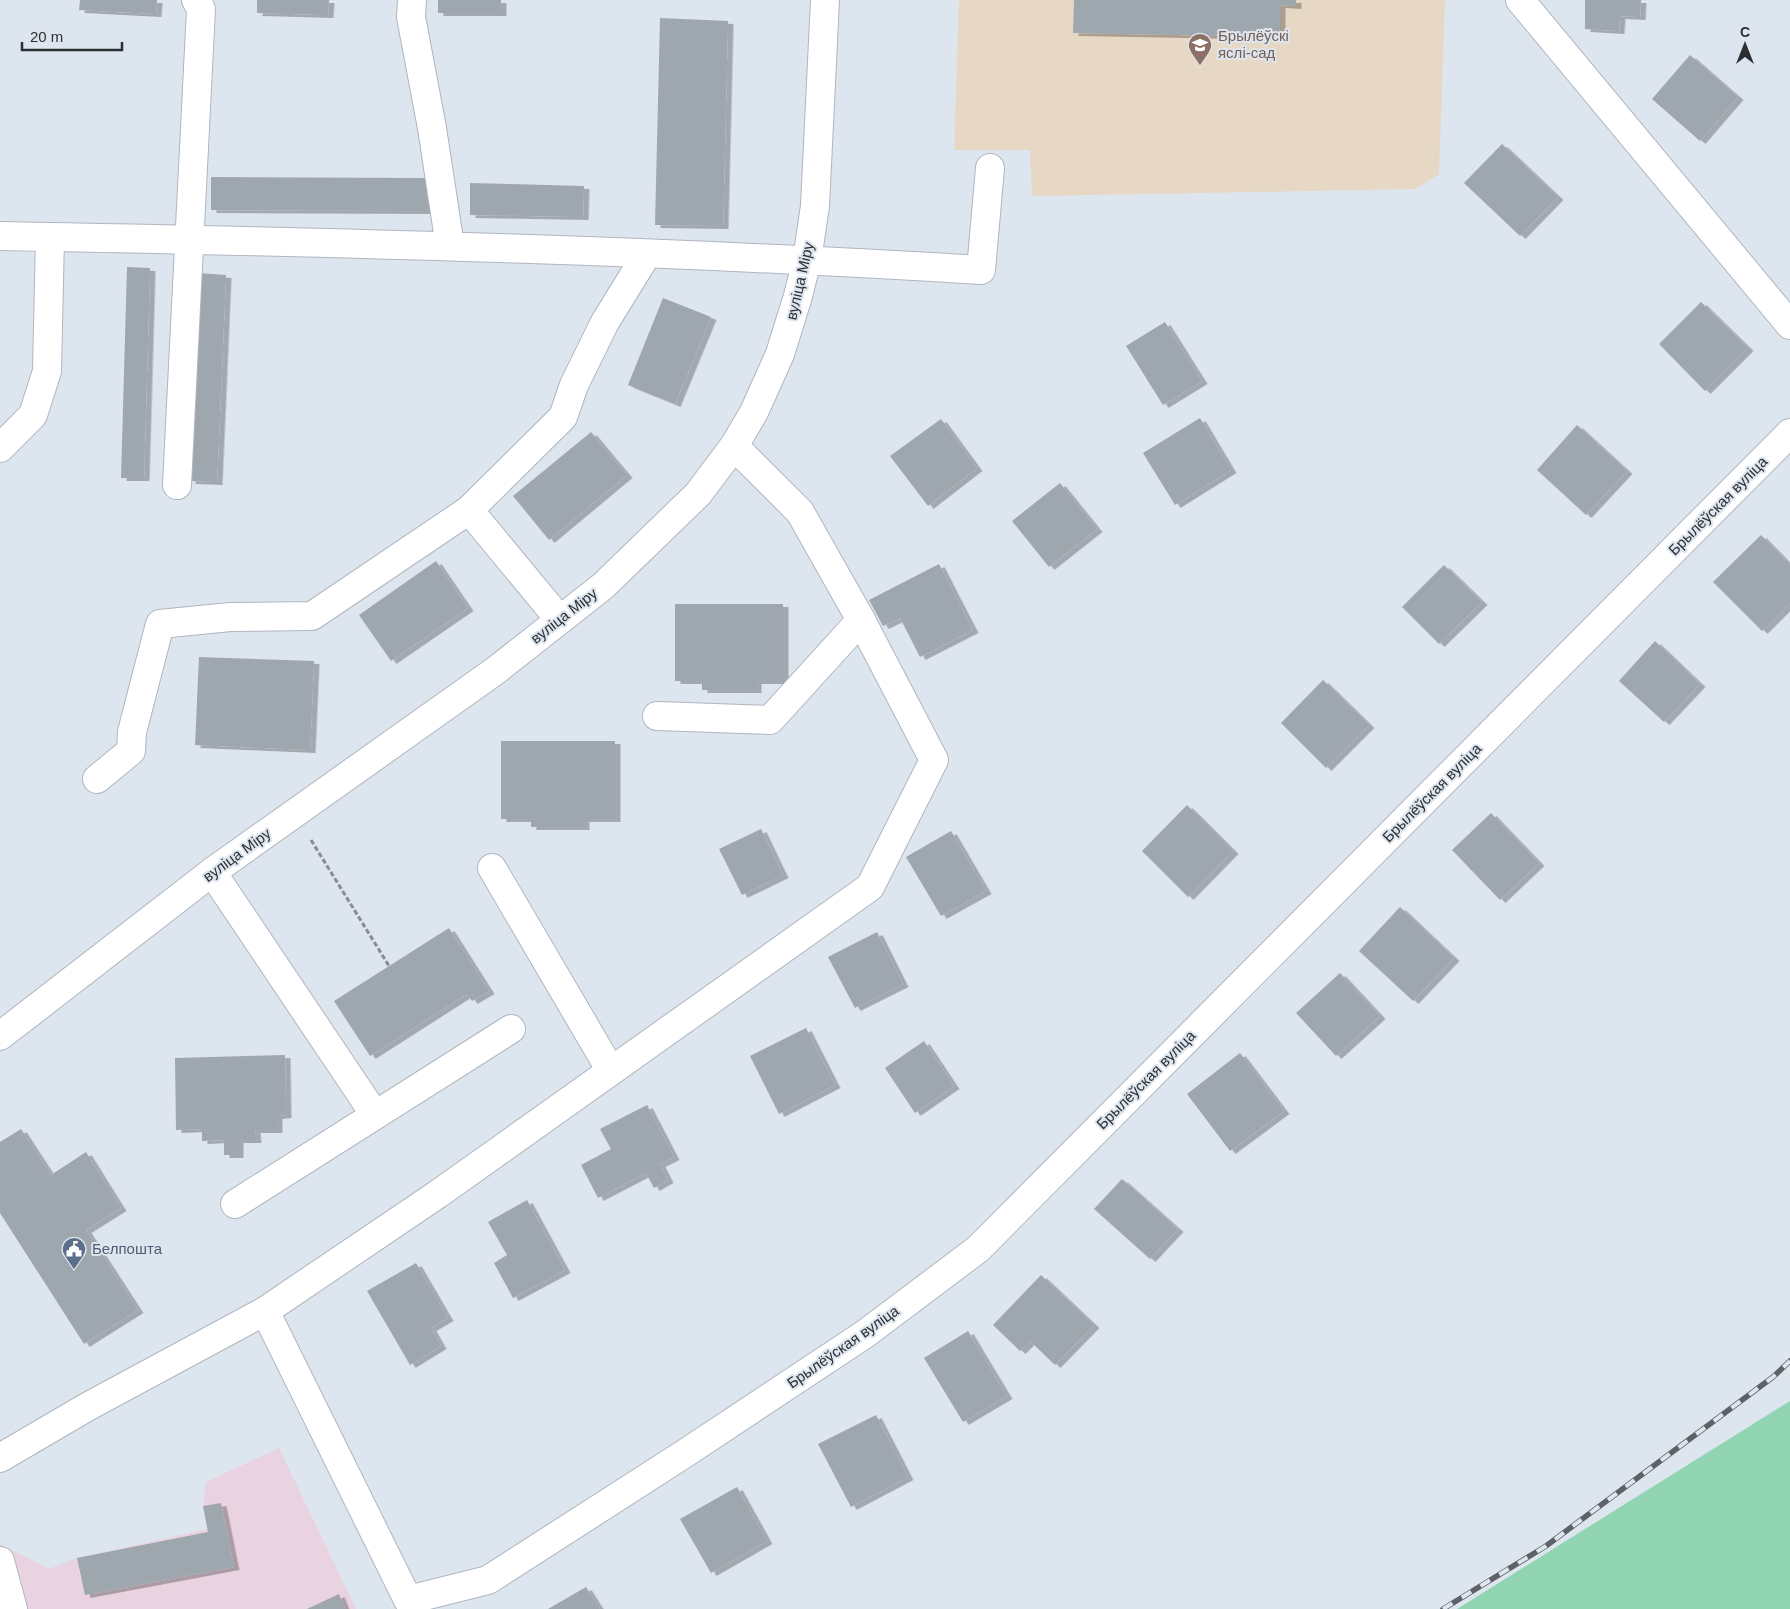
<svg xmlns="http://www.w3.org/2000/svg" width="1790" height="1609" font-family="Helvetica,sans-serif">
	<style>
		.industrial { fill: #e9d3e0 }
		.education { fill: #e7d8c5 }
		.green { fill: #90d4b2 }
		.building { fill: #9ea6ae; filter: url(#shadow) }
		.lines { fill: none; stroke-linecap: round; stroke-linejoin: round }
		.minor-casing { stroke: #afb6bf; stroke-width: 30 }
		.path { stroke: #878d93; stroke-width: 3; stroke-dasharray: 5 2.5; stroke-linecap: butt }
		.minor { stroke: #fff; stroke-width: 28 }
		.rail-casing { stroke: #5e6267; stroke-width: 5.5 }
		.rail { stroke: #dde5ee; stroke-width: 4; stroke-dasharray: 11; stroke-linecap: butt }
		.labels { text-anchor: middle; stroke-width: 4; stroke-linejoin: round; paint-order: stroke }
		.education-label { font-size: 15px; fill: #785e54; stroke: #dde5ee; text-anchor: start }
		.street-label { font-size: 15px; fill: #2c2f32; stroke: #dde5ee }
		.service-label { font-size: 15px; fill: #4e5e75; stroke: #dde5ee; text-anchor: start }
	</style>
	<defs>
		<filter id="shadow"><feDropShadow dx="5.5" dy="3" stdDeviation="0" flood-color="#0004"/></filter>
	</defs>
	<rect width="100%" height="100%" fill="#dde5ee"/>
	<!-- industrial -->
	<polygon class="industrial" points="279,1448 356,1609 0,1609 0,1544 49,1569 77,1558 208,1529 203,1506 206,1482"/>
	<!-- education -->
	<polygon class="education" points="959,0 1445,0 1439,174 1416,189 1032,196 1030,150 954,150"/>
	<!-- green -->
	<polygon class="green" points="1790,1401 1790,1609 1457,1609"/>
	<!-- building -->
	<g class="building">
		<polygon points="80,0 157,0 156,14 79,10"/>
		<polygon points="257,0 329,0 328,15 257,13"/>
		<rect x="438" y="0" width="63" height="13"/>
		<polygon points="1074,0 1296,0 1296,6 1280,5 1280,37 1073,33"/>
		<polygon points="1585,0 1641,0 1640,17 1620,16 1619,31 1585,29"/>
		<polygon points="660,18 728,21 723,226 655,225"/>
		<polygon points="1690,55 1738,97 1700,141 1652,99"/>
		<polygon points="1502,144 1558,197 1520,236 1464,183"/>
		<polygon points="211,177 426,178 426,211 211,210"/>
		<polygon points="470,183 584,186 583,217 470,215"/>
		<polygon points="127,267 150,268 144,478 121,478"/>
		<polygon points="198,273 226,275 217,482 190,481"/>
		<polygon points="663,298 711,317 675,404 628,385"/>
		<polygon points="1701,302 1748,348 1705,391 1659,344"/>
		<polygon points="1165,322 1202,381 1163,405 1126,346"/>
		<polygon points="1200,418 1231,470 1175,505 1143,453"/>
		<polygon points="941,419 977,468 928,506 890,456"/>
		<polygon points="1577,425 1627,471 1586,515 1537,470"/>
		<polygon points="591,432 627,475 549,540 513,496"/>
		<polygon points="1060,483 1097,529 1049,567 1012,521"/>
		<polygon points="1761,535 1790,565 1790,603 1762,631 1713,582"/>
		<polygon points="436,561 468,608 391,661 359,615"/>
		<polygon points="939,564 973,630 920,657 900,618 883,626 869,600"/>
		<polygon points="1444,565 1482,602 1439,644 1402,607"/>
		<polygon points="675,604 783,604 783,681 756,681 756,690 702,690 702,681 675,681"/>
		<polygon points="1655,641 1700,684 1664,722 1619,681"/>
		<polygon points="199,657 314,661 310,750 195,745"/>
		<polygon points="1323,680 1369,725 1326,768 1281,723"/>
		<polygon points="501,741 615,741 615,819 584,819 584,827 531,827 531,819 501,819"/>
		<polygon points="1187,805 1233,851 1188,897 1142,851"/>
		<polygon points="1491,813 1539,863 1500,900 1452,850"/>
		<polygon points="761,829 783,875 742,895 719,849"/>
		<polygon points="951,831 986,891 941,916 906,857"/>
		<polygon points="1400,907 1454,958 1413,1001 1359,951"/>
		<polygon points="449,928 489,991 472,1001 467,994 370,1056 334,1001"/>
		<polygon points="877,932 903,984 855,1008 828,957"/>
		<polygon points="1340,973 1380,1016 1336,1056 1296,1013"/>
		<polygon points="806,1028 835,1085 779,1114 750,1056"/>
		<polygon points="924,1041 954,1086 915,1113 885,1068"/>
		<polygon points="1240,1053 1284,1111 1230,1151 1187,1094"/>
		<polygon points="285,1055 286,1115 277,1116 277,1130 255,1130 256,1140 238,1140 238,1155 224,1155 224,1140 202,1141 202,1129 176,1130 175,1058"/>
		<polygon points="647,1105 674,1157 660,1164 668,1180 654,1188 646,1173 598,1198 581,1165 611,1149 600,1129"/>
		<polygon points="21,1129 51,1175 86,1152 121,1208 86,1230 138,1310 84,1344 0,1213 0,1142"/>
		<polygon points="1122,1179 1178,1229 1150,1259 1094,1209"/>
		<polygon points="527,1200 565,1270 513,1298 494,1263 507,1255 488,1222"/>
		<polygon points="416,1263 448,1318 431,1328 441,1346 410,1365 367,1291"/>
		<polygon points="1041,1275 1094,1325 1055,1365 1030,1341 1020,1351 993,1325"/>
		<polygon points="968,1331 1007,1396 963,1422 924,1358"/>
		<polygon points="876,1415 908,1477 851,1507 818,1444"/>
		<polygon points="737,1487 767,1541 711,1573 680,1519"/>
		<polygon points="221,1503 234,1567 85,1595 77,1558 208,1532 203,1506"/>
		<polygon points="586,1587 600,1609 548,1609"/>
		<polygon points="339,1594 345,1609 307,1609"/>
	</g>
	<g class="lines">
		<!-- minor casing -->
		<g class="minor-casing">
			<g id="minor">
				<polyline points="412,0 411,17 432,128 450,246"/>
				<polyline points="1520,0 1790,325"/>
				<path d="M0,236C327,242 654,250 981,270L990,168"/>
				<polyline points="0,448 33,415 47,371 50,237"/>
				<polyline points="177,485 201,9 196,0"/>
				<polyline points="469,510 563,417 574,385 605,322 647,254"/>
				<polyline points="657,716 770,720 861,620"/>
				<polyline points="97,779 131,751 132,732 160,624 230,617 312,616 469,510 560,620"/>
				<polyline points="492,868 611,1071"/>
				<polyline points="212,872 375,1115"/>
				<polyline points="0,1036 212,872 495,671 603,586 698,494 734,446 754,412 780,354 798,296 807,260 815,206 825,0"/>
				<polyline points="235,1204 511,1029"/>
				<polyline points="265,1311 408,1600 488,1580 684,1454 865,1334 978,1249 1790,433"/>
				<polyline points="0,1458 87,1407 265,1311 438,1194 870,887 934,760 861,620 800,512 734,446"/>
				<polyline points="0,1561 13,1609"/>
			</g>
		</g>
		<!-- path -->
		<polyline class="path" points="311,840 389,966"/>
		<!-- minor -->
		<use href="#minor" class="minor"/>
		<!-- rail casing -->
		<g class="rail-casing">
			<polyline id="rail" points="1443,1609 1546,1546 1773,1377 1790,1361"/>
		</g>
		<!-- rail -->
		<use href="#rail" class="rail"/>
	</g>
	<!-- icons -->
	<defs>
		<g id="school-pin" transform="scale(1.25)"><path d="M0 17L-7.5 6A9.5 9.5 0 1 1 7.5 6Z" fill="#8d6e63" stroke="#dde5ee"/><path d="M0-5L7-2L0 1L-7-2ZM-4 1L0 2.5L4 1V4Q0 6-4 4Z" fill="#fff"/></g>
		<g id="civic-pin" transform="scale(1.25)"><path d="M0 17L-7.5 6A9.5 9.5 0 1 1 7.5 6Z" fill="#5c6f8a" stroke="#dde5ee"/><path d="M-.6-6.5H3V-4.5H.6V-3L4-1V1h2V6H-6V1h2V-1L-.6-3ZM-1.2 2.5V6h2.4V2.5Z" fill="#fff"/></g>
	</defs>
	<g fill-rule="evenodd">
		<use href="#school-pin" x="1200" y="45"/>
		<use href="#civic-pin" x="74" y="1249"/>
	</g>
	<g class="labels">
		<!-- education labels -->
		<g class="education-label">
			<text x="1218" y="41">Брылёўскі<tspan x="1218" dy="17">яслі-сад</tspan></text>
		</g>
		<!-- street labels -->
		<g class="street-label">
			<text transform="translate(800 281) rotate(-77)" y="5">вуліца Міру</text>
			<text transform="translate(1718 506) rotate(-45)" y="5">Брылёўская вуліца</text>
			<text transform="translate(564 616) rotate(-38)" y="5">вуліца Міру</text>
			<text transform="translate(1432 793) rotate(-45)" y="5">Брылёўская вуліца</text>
			<text transform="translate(237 855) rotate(-36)" y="5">вуліца Міру</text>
			<text transform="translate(1146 1080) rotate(-45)" y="5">Брылёўская вуліца</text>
			<text transform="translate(843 1347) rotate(-35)" y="5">Брылёўская вуліца</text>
		</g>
		<!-- service labels -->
		<g class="service-label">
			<text x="92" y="1254">Белпошта</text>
		</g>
	</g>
	<!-- north arrow -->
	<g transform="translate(1745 45)" stroke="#dde5ee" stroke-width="4" paint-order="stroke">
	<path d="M0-4L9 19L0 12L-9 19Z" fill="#2c2f32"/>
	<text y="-8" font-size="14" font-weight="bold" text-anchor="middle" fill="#2c2f32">С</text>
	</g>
	<!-- scale -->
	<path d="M22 42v8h100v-8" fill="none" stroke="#2c2f32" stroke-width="2.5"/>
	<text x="30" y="42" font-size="15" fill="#2c2f32" stroke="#dde5ee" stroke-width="4" paint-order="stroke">20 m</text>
</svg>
